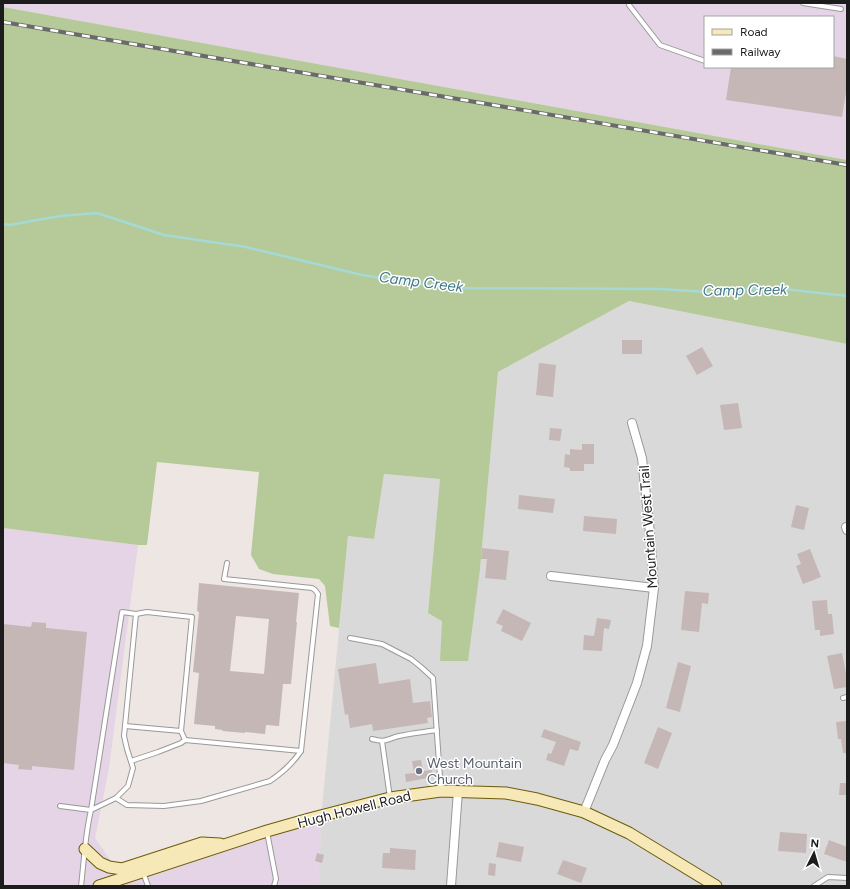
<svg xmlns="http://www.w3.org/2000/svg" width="850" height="889" font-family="Figtree,sans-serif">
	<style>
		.residential { fill: #dad9d9 }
		.industrial { fill: #e4d4e6; fill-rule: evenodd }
		.forest { fill: #b5ca98 }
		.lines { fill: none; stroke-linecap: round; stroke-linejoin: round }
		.stream { stroke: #a4d9d6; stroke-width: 2.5 }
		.building { fill: #c4b7b6; fill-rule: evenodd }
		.service-casing { stroke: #999; stroke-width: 6 }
		.minor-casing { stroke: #999; stroke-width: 10 }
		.secondary-casing { stroke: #6c5b0a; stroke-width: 13 }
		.service { stroke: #fff; stroke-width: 4 }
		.minor { stroke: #fff; stroke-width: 8 }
		.secondary { stroke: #f6e8b7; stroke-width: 11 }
		.rail-casing { stroke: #6a6a6a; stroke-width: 4 }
		.rail { stroke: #fff; stroke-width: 2.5; stroke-dasharray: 8; stroke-linecap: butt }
		.worship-dot { fill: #6b7280; stroke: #fff; stroke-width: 1.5 }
		.labels { text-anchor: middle; stroke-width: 3; stroke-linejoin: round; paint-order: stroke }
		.street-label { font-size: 14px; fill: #1c1c1c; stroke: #fff }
		.worship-label { font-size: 14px; fill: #5b616d; stroke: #fff; text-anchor: start }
		.water-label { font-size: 15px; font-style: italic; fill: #427888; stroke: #fff }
	</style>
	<rect width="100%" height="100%" fill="#ede6e2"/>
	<!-- residential -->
	<polygon class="residential" points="629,301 847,344 847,886 318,886 322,808 348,536 374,539 384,474 440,479 428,613 480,569 498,372"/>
	<!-- industrial -->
	<g class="industrial">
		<path d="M3,3H847V160L3,7ZM705,17H833V67H705Z"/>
		<polygon points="3,528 138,545 109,768 95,838 113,864 213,845 322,808 318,886 3,886"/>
	</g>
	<!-- forest -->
	<polygon class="forest" points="3,7 847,160 847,344 629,301 498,372 480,569 468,661 440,661 442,621 428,613 440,479 384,474 374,539 348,536 339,628 330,626 325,586 319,579 273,574 259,569 251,555 259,472 157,462 147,545 138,545 3,528"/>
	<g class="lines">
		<!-- stream -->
		<polyline class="stream" points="3,224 9,225 60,216 97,213 164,235 246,247 362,275 448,288 660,289 723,293 766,287 847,296"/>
	</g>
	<!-- building -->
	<g class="building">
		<polygon points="833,56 847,59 847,86 842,117 726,100 731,67 833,67"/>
		<rect x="622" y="340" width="20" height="14"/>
		<polygon points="702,347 713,366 697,375 686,356"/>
		<polygon points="539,363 556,365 553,397 536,395"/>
		<polygon points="738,403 742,428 724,430 720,405"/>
		<polygon points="550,428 562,429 560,441 549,440"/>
		<polygon points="582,444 594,444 594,464 584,464 584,471 570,471 570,468 564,467 565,454 570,455 570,449 582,450"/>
		<polygon points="519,495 555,499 553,513 518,509"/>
		<polygon points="796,505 809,508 804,530 791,527"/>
		<polygon points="584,516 617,519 616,534 583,531"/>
		<polygon points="482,548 509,551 506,580 485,578 487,559 481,559"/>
		<polygon points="810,549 821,577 803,584 796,566 801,564 797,554"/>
		<path d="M199,583L299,593L296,622H297L291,684H283L279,726L266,725L265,734L245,732V733L222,731L223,730L215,729V726L194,724L199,673L193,672L199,612L197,611ZM236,616L269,619L264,674L230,671Z"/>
		<polygon points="685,591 709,593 708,604 702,603 699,632 681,630"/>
		<polygon points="827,600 828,614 832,614 834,634 820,636 820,630 815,630 812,601"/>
		<polygon points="503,609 531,623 522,641 501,631 503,626 496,623"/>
		<polygon points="597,618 611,620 609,629 604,628 602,651 583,650 584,635 594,636"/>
		<polygon points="32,622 46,623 46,628 87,632 74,770 32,766 32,770 18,769 19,765 3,763 3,624 31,627"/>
		<polygon points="842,653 847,679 847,687 834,689 827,656"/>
		<polygon points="678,662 691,666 680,712 666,708"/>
		<polygon points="376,663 379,684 410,679 413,703 430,701 432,717 427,718 428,723 373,731 372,724 350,728 348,714 345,715 338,669"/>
		<polygon points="847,721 847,753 843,753 841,739 838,739 836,722"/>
		<polygon points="658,727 672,733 658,769 644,763"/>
		<polygon points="544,729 581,742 578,751 570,749 564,766 546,760 548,753 551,754 556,742 541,737"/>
		<polygon points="421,760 423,771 432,770 433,777 406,782 405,774 414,773 412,761"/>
		<polygon points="840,783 847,783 847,795 839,795"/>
		<polygon points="780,832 807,834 806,853 778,851"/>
		<polygon points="829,840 847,847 847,862 824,854"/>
		<polygon points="499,842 524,847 521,862 496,857"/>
		<polygon points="390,848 416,850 415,870 382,868 383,853 390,853"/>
		<polygon points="317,853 324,855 322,863 315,861"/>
		<polygon points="563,860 587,868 581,883 557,874"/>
		<polygon points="489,863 496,864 495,876 488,875"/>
	</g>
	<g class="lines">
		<!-- service casing -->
		<g class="service-casing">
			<g id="service">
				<polyline points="629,3 629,5 660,45 705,61"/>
				<polyline points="803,3 841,9"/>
				<polygon points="122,612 136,614 124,736 127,749 133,768 128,786 116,798 91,810"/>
				<polyline points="136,614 147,612 192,617 181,731 185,740"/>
				<polyline points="350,638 382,644 411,659 421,667 433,678 441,791"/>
				<polyline points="843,698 847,697"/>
				<polyline points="125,726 181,731"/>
				<path d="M372,739C386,743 387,739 399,736C412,733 425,732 437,730"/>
				<polyline points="382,741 390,798"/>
				<polyline points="131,761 158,752 181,743 185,740 301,751"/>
				<path d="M116,798L127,805L164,806L201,801L270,781C282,773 293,763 301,751L318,594L315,590L312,588L224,579L227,563"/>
				<path d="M60,806L91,810C85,835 84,861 81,886"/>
				<polyline points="267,832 276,879 274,886"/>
				<polyline points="143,872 148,886"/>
				<polyline points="814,886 828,877 847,878"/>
			</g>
		</g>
		<!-- minor casing -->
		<g class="minor-casing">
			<g id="minor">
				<polyline points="846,527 847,530"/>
				<polyline points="551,576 654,588"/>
				<polyline points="584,812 605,760 613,745 637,683 647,646 654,588 650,533 642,458 632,423"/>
				<polyline points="451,886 458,791"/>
			</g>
		</g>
		<!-- secondary casing -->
		<g class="secondary-casing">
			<g id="secondary">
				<polyline points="85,849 100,863 109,867 122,869 202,843 220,844"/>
				<polyline points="99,886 267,831 309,819 390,798 441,791 506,793 537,799 584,812 629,833 716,886"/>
			</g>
		</g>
		<!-- service -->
		<use href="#service" class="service"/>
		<!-- minor -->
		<use href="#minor" class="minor"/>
		<!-- secondary -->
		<use href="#secondary" class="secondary"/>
		<!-- rail casing -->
		<g class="rail-casing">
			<polyline id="rail" points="3,22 847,165"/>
		</g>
		<!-- rail -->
		<use href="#rail" class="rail"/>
	</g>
	<!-- markers -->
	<circle class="worship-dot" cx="419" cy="771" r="4"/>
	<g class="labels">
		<!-- street labels -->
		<g class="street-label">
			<text transform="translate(648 527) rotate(-94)" y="5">Mountain West Trail</text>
			<text transform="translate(354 809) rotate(-14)" y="5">Hugh Howell Road</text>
		</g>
		<!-- worship labels -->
		<g class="worship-label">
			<text x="427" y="768">West Mountain<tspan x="427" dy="16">Church</tspan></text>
		</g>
		<!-- water labels -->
		<g class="water-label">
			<text transform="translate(421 282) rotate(7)" y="5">Camp Creek</text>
			<text transform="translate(745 290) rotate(-1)" y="5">Camp Creek</text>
		</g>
	</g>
	<!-- border -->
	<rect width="850" height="889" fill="none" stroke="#1c1c1c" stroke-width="8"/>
	<!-- legend -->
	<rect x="704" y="16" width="130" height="52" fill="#ffffff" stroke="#a4a4a4"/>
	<rect x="712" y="29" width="20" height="6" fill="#f6e8b7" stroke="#a4a4a4"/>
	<text x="740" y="36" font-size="12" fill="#1c1c1c">Road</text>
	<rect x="712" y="49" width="20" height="6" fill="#6a6a6a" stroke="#a4a4a4"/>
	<text x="740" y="56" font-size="12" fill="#1c1c1c">Railway</text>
	<!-- north arrow -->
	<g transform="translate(814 853) rotate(5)" stroke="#ffffff" stroke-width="3" paint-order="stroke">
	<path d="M0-3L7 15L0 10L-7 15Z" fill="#1c1c1c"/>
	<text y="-6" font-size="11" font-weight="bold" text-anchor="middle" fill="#1c1c1c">N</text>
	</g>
</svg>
